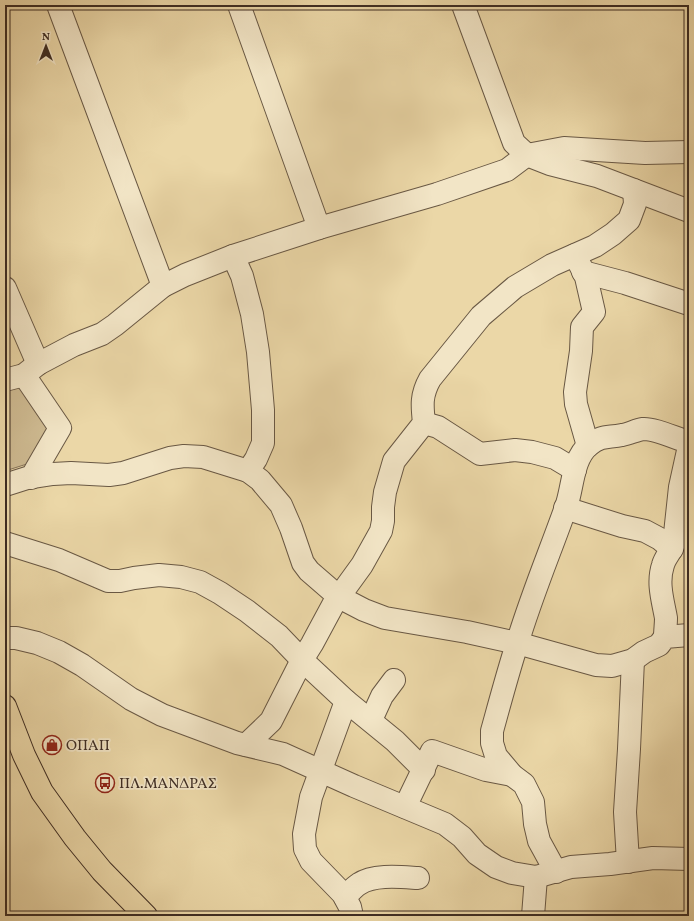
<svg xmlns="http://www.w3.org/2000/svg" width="694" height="921" font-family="Vollkorn,serif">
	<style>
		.park { fill: #ceba91; stroke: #86745a }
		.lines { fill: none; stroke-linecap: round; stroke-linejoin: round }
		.minor-casing { stroke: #695844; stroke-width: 24 }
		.major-casing { stroke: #3e2d23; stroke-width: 24 }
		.minor { stroke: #f2e5c6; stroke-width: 22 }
		.major { stroke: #ebd7a7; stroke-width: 22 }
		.labels { text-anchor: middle; stroke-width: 3.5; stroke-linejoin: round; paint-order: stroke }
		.poi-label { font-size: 15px; fill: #3e2d23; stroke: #f2e5c6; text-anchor: start }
	</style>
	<rect width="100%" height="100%" fill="#ebd7a7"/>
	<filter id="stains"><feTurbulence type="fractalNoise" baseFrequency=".005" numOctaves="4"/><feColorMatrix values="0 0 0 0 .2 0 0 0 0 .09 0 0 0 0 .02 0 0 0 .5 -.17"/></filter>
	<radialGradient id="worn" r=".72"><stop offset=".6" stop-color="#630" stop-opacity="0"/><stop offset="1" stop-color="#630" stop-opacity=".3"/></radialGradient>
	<!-- park -->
	<polygon class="park" points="20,384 48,428 30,463 5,471 5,388"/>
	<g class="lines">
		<!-- minor casing -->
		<g class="minor-casing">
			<g id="minor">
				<polyline points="58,5 163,286"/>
				<polyline points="239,5 319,228"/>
				<polyline points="463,5 514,143 527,155 550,164 597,176 689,211"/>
				<polyline points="575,255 586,277 594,312 582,327 581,351 575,392 576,404 588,446"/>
				<polyline points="233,256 242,276 252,314 258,352 263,410 263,443 256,459 248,471"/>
				<polyline points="583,272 625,283 689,304"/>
				<polyline points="5,288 38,364"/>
				<polyline points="24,375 60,428 31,478"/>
				<polyline points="5,380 24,375 38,364 74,345 102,334 115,325 163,286 185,275 233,256 319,228 437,194 507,170 527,155 564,148 645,153 689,152"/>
				<polyline points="424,423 438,427 480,454 515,450 532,452 555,458 575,470"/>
				<polyline points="5,485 27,478 53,474 71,473 109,475 123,473 170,458 184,456 203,457 248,471 260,480 281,505 291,528 303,563 309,571 339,597 364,610 385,618 467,632 517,643 596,665 612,666 633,660 644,652 659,645 665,637 689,635"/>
				<polyline points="565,508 622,526 645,531 660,539 672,549"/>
				<polyline points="5,543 59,560 108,581 120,581 134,578 159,575 181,577 200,582 220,593 247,611 279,636 302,660 346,701 395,741 424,770"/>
				<path d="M665,637C665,631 666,624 666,618C663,601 657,583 663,565C665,557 672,551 674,543L680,487L689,446"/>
				<polyline points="5,638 16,638 37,643 59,652 82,665 131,699 162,715 237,743 283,754 354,786 445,824 462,837 477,854 496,867 512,873 536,877 571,867 610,864 653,858 689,859"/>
				<polyline points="346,701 311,797 304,834 305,849 311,861 343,894 350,907 352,916"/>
				<polyline points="371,720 382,696 394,680"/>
				<path d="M246,745L271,721L302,660L312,644L333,605L362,565L381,531L383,521V507L385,492L394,461L424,423C422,405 421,395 430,379L481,316L515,287L552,265L595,246L613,234L629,220L635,204L634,190"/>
				<polyline points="405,807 432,751 486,770 512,775"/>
				<polyline points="628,862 625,812 629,749 633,660"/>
				<path d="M556,872L539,841L535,824L533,802L524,784L512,775L496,756L492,743V731C500,702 508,672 517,644C531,597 550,552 566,507C573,488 572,459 589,445C602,435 607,438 622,435C629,434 636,430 643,429C654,428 677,439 689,442"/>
				<path d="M345,897C349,893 354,887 359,884C374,874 401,877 418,878"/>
				<polyline points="533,916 536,877"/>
			</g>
		</g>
		<!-- major casing -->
		<g class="major-casing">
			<polyline id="major" points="5,706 24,755 42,792 75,838 102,871 146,916"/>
		</g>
		<!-- minor -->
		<use href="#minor" class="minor"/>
		<!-- major -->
		<use href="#major" class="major"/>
	</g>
	<!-- icons -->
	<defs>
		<g id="shop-ring" transform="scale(1)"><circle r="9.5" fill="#f2e5c6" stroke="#8f2418" stroke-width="1.5"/><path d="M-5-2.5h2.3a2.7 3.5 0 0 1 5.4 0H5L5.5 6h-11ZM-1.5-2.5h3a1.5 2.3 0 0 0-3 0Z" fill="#8f2418"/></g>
		<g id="bus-ring" transform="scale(1)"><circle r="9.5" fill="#f2e5c6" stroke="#8f2418" stroke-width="1.5"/><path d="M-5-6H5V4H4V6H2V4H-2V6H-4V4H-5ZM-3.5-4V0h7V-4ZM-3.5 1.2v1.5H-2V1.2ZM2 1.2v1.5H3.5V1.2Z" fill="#8f2418"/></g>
	</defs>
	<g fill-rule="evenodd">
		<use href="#shop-ring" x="52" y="745"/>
		<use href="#bus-ring" x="105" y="783"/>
	</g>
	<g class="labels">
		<!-- poi labels -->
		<g class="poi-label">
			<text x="66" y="750">ΟΠΑΠ</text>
			<text x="119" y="788">ΠΛ.ΜΑΝΔΡΑΣ</text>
		</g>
	</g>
	<!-- margin -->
	<rect width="694" height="921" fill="none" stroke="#ebd7a7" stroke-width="20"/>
	<rect x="6" y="6" width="682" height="909" fill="none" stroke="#3e2d23" stroke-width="2"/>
	<rect x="10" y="10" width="674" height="901" fill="none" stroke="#3e2d23"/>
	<!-- north arrow -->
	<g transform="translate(46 46)" stroke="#f2e5c6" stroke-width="3" paint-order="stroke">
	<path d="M0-3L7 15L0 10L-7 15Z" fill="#3e2d23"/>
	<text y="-6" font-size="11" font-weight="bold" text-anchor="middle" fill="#3e2d23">N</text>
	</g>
	<rect width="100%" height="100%" filter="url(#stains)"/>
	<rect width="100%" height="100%" fill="url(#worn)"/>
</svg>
